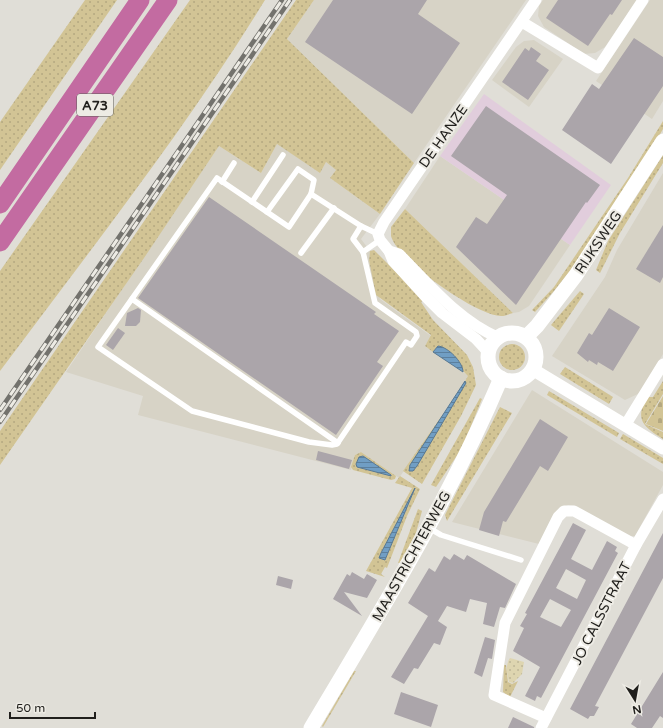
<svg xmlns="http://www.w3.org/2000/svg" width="663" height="728" font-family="'Varela Round',sans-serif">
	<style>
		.built { fill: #d7d3c6 }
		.industrial { fill: #e1cddc }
		.grass { fill: url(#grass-dots); fill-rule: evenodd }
		.sand { fill: url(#sand-dots) }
		.cemetery { fill: url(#cemetery-stones) }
		.water { fill: url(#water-rules); stroke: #587892 }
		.building { fill: #aba5aa; fill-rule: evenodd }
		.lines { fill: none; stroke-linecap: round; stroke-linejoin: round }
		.service { stroke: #fff; stroke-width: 5.5 }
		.minor { stroke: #fff; stroke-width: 11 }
		.tertiary { stroke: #fff; stroke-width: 13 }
		.secondary { stroke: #fff; stroke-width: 15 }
		.motorway { stroke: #c36ba1; stroke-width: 19 }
		.rail-casing { stroke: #73726d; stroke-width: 4.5 }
		.rail { stroke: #edebe4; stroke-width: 3; stroke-dasharray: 9; stroke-linecap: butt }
		.labels { text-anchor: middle; stroke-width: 4; stroke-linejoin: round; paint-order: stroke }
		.shield { fill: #edebe4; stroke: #5e5c58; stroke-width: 1 }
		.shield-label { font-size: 13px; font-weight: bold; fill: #201f1c }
		.street-label { font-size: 14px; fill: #201f1c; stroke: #edebe4 }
	</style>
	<defs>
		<pattern id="grass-dots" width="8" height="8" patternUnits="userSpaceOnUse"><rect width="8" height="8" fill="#d2c495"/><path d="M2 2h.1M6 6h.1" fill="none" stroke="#b4a880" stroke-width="1.8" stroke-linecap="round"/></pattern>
		<pattern id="sand-dots" width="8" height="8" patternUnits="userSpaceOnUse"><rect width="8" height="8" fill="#ded5b0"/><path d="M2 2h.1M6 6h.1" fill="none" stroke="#beb697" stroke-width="1.8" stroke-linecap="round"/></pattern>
		<pattern id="cemetery-stones" width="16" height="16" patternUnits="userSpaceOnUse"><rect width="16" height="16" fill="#d2c495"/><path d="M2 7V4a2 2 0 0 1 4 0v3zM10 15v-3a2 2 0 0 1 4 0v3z" fill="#b4a880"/></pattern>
		<pattern id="water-rules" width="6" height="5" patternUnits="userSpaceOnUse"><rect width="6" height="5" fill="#709ec4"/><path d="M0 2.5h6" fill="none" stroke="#5c809e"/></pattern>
	</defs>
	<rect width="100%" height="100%" fill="#e0ded7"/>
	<!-- built -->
	<g class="built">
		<polygon points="314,0 526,0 414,163 287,39"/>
		<polygon points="543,0 637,0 605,47 595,53 584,54 544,27 538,16 539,6"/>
		<polygon points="650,0 663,0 663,101 652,119 596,81"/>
		<polygon points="534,40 563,59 529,107 492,80 516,47 524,41"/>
		<polygon points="277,144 320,172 326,162 336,170 330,178 380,214 361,239 370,251 369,260 380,299 431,336 425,346 469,376 399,478 361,452 355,455 351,470 138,415 143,396 66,372 219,146 261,173"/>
		<polygon points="440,156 570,245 529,306 519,312 513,313 405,209"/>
		<polygon points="663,173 663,354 640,393 625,400 552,356 605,277 617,250"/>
		<polygon points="532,390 663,472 663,485 635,536 629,536 575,506 568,505 559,510 539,544 452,522"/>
	</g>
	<!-- industrial -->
	<polygon class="industrial" points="484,94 611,185 570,245 440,156"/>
	<!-- grass -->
	<g class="grass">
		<polygon points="85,0 117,0 0,170 0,122"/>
		<path d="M190,0H265C185,130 91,249 0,371V271Z"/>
		<polygon points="296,0 314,0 287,39 414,163 380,214 330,178 336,170 326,162 320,173 277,144 261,173 219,146 144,258 0,465 0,431"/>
		<polygon points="663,121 663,129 648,155 581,257 554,291 535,312 532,310 554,287 628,178"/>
		<polygon points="663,155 663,163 620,233 600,273 596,270 608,241"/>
		<path d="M405,209L513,313C509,314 505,316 501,316C477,316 397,260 391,236C391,233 391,230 391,227Z"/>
		<polygon points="374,250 424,300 421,302 433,320 467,355 473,367 476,385 461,416 422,484 403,471 443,414 417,466 468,376 438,346 433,352 425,346 431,335 376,295 369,260 370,251"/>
		<polygon points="580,291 584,294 559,331 551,325"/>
		<circle cx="512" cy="357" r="13"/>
		<polygon points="565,367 613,397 609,404 560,374"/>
		<path d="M663,381V394L645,424L663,432V439C644,427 634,420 647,397H653Z"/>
		<polygon points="549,391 619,433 617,437 547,395"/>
		<polygon points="480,398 482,399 462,448 436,487 431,485"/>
		<polygon points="500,407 512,413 447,521 445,515"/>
		<polygon points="623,434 663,458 663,464 620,439"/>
		<path d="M361,452L396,476L395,479L391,480L353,470L351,467L355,455ZM361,456H363L391,476L357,467Z"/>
		<path d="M400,476L420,489L407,516L387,568L385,567L381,574L385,577L366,571L412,488L395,483ZM415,488L385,560L379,558L381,553Z"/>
		<polygon points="418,509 422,511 414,540 401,563 398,563"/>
		<polygon points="504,665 506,665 508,682 512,684 518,681 510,697 503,692"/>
		<polygon points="354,671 356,671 323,727 322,726"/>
	</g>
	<!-- sand -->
	<path class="sand" d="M510,658L524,662L522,674L513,683L509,682C507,674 505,665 510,658Z"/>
	<!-- cemetery -->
	<polygon class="cemetery" points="663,396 663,431 646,424"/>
	<!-- water -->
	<g class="water">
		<path d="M438,346C448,347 463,362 463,372L433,352Z"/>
		<polygon points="465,381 466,383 417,466 413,471 409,471 410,465"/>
		<polygon points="363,456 391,475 391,476 357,467 356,464 359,457"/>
		<polygon points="415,488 385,560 379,558 381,553"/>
	</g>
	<!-- building -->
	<g class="building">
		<polygon points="333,0 427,0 418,14 460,43 412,114 305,42"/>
		<polygon points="558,0 622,0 612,15 610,14 588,46 546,18"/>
		<polygon points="634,38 663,57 663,86 611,164 562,130 592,84 599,89"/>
		<polygon points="531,47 541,54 536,61 549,70 528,100 502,82 525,48 529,51"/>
		<polygon points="486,106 600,185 587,203 586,202 516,305 456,247 476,217 487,224 507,195 451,156"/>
		<polygon points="209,197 376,312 374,314 399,331 377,362 383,366 336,435 138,298"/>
		<polygon points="663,225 663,277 660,283 636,269"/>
		<polygon points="138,308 141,310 140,322 136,326 125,326 127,313"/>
		<polygon points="609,308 640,327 613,371 598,362 597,365 589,360 588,362 577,353 589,333 592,335"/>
		<polygon points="118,328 125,333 113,350 106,345"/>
		<polygon points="540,419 568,437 554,461 548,471 540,466 506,522 503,521 499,536 479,530 484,512"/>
		<polygon points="318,451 352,460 349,469 316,460"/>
		<path d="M573,523L586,530L571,559L592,570L607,541L617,547L615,551L618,553L541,698L537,696L535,701L525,696L540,667L513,651L524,628L520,626L527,614L525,613ZM566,569L586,580L577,599L556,588ZM550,599L571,610L561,627L540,617Z"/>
		<polygon points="663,533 663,578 595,706 599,707 594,716 590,716 588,719 570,709"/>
		<polygon points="454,554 464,560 467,555 516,584 505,608 500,607 494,627 483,624 487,603 470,599 466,612 447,606 438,621 447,627 440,645 434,643 418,669 414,668 404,684 391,677 428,616 408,603 429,568 435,572 444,556 450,560"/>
		<polygon points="352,572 364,579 367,574 377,580 367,598 344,592 362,616 333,599 347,574 350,576"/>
		<polygon points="278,576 293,580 291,589 276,585"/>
		<polygon points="485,637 495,640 492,659 488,658 482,677 474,673"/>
		<polygon points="663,672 663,718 660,716 652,728 637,728 631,724"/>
		<polygon points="401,692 438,705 431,727 394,714"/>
		<polygon points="513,717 534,727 534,728 508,728"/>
	</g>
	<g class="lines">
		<!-- service -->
		<g class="service">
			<polyline points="222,182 234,163"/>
			<polyline points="252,202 283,155"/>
			<polyline points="267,212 298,169 314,180 311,194"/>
			<polyline points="361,226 353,239 363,252"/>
			<polyline points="378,234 361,226 311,194 289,227 217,178 98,347 192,411 309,442 332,445 337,444 406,342 411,345 417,336 416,332 375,303 363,252 380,240"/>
			<polyline points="301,253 334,208"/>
			<polyline points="132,299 338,443"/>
			<polyline points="429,528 441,535 521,560"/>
		</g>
		<!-- minor -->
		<g class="minor">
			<polyline points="522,22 598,68 643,0"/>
			<path d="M389,251L399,254C429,284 458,320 497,337"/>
			<polyline points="488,352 476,339 442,313 425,296 393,261 389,251 380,240 378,234 384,222 536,0"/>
			<polyline points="626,424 663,364"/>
			<polyline points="546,718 494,695 505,623 558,517 564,511 574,511 636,545"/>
			<polyline points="541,728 636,545 663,499"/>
		</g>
		<!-- tertiary -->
		<polyline class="tertiary" points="532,369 663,448"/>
		<!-- secondary -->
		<g class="secondary">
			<circle cx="512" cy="357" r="24"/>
			<polyline points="526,337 537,326 576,275 663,141"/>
			<path d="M311,728C379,614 449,501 501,378"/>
		</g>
		<!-- motorway -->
		<g class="motorway">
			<polyline points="0,204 140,0"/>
			<polyline points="0,242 168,0"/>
		</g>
		<!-- rail casing -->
		<g class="rail-casing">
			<g id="rail">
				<polyline points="0,410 282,0"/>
				<polyline points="0,422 290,0"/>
			</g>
		</g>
		<!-- rail -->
		<use href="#rail" class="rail"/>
	</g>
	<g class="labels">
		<!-- shield labels -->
		<rect class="shield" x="77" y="94" width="36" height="22" rx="3"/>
		<g class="shield-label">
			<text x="95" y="110">A73</text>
		</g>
		<!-- street labels -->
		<g class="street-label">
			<text transform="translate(443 136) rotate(-55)" y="5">DE HANZE</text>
			<text transform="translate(598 242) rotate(-56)" y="5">RIJKSWEG</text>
			<text transform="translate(411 556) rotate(-61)" y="5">MAASTRICHTERWEG</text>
			<text transform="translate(601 613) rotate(-63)" y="5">JO CALSSTRAAT</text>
		</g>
	</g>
	<!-- north arrow -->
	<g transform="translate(635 700) rotate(169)" stroke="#edebe4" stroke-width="3" paint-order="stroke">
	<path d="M0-3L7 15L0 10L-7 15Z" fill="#201f1c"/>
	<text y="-6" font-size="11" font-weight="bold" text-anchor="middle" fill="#201f1c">N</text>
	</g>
	<!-- scale -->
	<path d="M10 712v6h85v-6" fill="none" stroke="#201f1c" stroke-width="2"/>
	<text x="16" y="712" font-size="12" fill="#201f1c" stroke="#edebe4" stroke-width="3" paint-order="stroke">50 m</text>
</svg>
